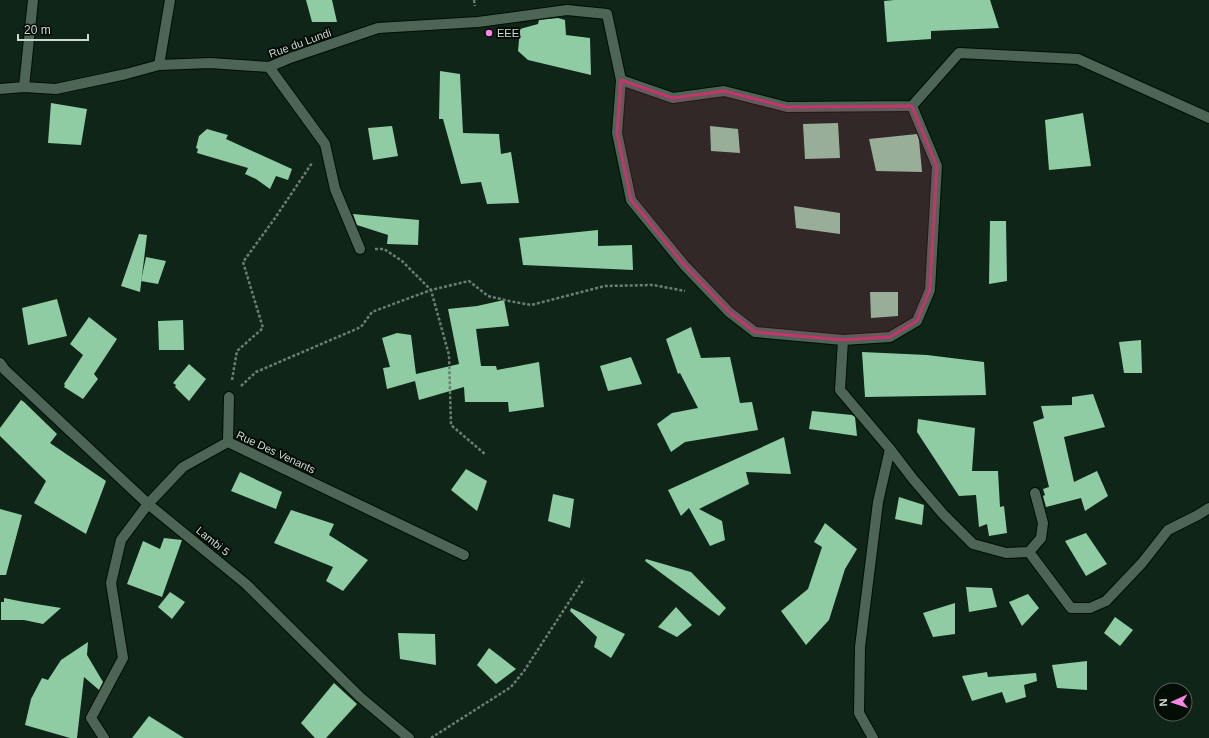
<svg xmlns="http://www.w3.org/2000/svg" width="1209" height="738" font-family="Helvetica,sans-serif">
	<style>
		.building { fill: #8fcca3 }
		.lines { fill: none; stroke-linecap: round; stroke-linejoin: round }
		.service-casing { stroke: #000e03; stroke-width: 12 }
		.minor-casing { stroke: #000e03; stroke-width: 12 }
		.path { stroke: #6c7e72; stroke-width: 2.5; stroke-dasharray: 3 2; stroke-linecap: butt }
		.service { stroke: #4c6554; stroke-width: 10 }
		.minor { stroke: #4c6554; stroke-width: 10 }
		.marked { fill: #c4356d; fill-opacity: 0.2; stroke: #c4356d; stroke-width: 3; stroke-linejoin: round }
		.poi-dot { fill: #fb87e5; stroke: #040c06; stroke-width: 1.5 }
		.labels { text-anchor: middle; stroke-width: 4; stroke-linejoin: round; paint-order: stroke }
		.poi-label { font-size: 11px; fill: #ccdad0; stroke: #040c06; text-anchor: start }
		.street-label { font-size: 11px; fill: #ccdad0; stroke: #040c06 }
	</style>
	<rect width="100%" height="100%" fill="#0e2517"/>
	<!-- building -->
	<g class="building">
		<polygon points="306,0 332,0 337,22 312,22"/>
		<polygon points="894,0 990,0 999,28 931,31 931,39 887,42 884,1"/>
		<polygon points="558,18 565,20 566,35 590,38 591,75 528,60 518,51 520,29 538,24 539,20"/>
		<polygon points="440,71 460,74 463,133 499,134 501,154 511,152 519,203 487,204 481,182 461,184 443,119 439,119"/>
		<polygon points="51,103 87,109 81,145 48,143"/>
		<polygon points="1083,113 1091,166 1049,170 1045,120"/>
		<polygon points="838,123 840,158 805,159 803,124"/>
		<polygon points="392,126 398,156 373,160 368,128"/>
		<polygon points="710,126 738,129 740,153 711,151"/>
		<polygon points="207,129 228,135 226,139 292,169 288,180 276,176 270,189 256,179 245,174 248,168 197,153 198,149 196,148 199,136"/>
		<polygon points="917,134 919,140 922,172 876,171 869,139"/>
		<polygon points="794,206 840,213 840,234 796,228"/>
		<polygon points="353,214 419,220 418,245 387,244 388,235 357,225"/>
		<polygon points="990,221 1006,221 1007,281 989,284"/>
		<polygon points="598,230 598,246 632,245 633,270 523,265 519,238"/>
		<polygon points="139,234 147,235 140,292 121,286"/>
		<polygon points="146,257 166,261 158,284 141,281"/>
		<polygon points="870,292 898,292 898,316 871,318"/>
		<polygon points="57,299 67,336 28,345 22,308"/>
		<polygon points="504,300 509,326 476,329 481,366 496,366 497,370 539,362 544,407 509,412 508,402 465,402 464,387 419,400 415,381 387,389 383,368 390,367 382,338 397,333 411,335 416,374 459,364 448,309 477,306"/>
		<polygon points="89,317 117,339 94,374 98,379 83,399 64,387 65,385 64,384 83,355 70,344"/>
		<polygon points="183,320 184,350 159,350 158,321"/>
		<polygon points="691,327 701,358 730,357 740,403 752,402 758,430 685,442 671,452 657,424 672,413 698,408 680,373 678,374 666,339"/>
		<polygon points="1141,340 1142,373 1124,373 1119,342"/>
		<polygon points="862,352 927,355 984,362 986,395 865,397"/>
		<polygon points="631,357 642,384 608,391 600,366"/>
		<polygon points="189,364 206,379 189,401 175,387 176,385 173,383"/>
		<polygon points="1093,394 1105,427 1064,437 1074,482 1097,471 1108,496 1085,511 1081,498 1046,507 1043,496 1045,495 1043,489 1049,487 1033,422 1044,418 1041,406 1072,405 1072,397"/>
		<polygon points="21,400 24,402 57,434 50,443 106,481 86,534 34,503 46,481 0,436 0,428"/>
		<polygon points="812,411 852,415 855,417 857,436 809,429"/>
		<polygon points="918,419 975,428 972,471 998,471 1000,507 1004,506 1007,533 989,536 987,524 979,527 976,495 959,496 917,432"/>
		<polygon points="784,437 791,474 746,472 749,484 699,509 722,521 725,540 710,546 689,508 681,516 668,490"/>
		<polygon points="466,469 487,481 477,511 451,490"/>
		<polygon points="240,472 282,492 276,509 231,491"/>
		<polygon points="553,494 574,499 570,528 548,521"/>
		<polygon points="899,497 924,505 922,525 895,519"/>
		<polygon points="0,509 22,515 6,575 0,575"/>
		<polygon points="291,510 334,524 329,535 368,560 343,591 326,581 333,567 274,543"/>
		<polygon points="825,523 857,549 845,569 829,620 806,645 781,611 808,589 822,547 814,542"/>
		<polygon points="1086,533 1107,564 1086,576 1065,541"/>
		<polygon points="164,538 182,540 162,597 127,584 143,541 160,549"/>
		<polygon points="646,559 691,572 726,608 719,616 645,561"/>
		<polygon points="966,587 992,588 997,607 969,612"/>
		<polygon points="170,592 185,602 172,619 158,607"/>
		<polygon points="1028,594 1039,608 1022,626 1009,602"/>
		<polygon points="4,598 24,602 61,608 43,624 24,620 1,620 1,602 4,602"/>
		<polygon points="955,603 955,634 933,637 923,613"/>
		<polygon points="676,607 692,625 677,637 658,627"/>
		<polygon points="571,608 625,634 611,658 594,647 597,637 570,611"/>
		<polygon points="1115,617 1133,630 1120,646 1104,633"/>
		<polygon points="398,633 435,634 436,665 400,659"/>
		<polygon points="88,642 87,655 103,682 99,690 84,677 77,738 70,738 25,725 31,699 42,678 48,680 61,660"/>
		<polygon points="489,648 516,669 496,684 477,665"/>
		<polygon points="1087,661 1087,690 1057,688 1052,665"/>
		<polygon points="987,672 988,677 1036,673 1037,681 1024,685 1026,697 1006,703 1002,692 972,701 962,676"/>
		<polygon points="334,683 357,704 326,738 315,738 301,723"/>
		<polygon points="149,716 184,738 132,738"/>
	</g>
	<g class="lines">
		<!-- service casing -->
		<g class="service-casing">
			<g id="service">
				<polyline points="159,65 170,0"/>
				<polyline points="269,67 325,144 335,189 360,249"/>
				<polyline points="843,340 840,390 890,449"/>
				<polyline points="228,442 229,397"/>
			</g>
		</g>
		<!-- minor casing -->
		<g class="minor-casing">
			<g id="minor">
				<polyline points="621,80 617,133 631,200 685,266 729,312 755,332 843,340 890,337 917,321 930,290 937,166 912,106"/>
				<polyline points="24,87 33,0"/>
				<polyline points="0,89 24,87 56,89 126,74 159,65 210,63 269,67 290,58 378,28 478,22 567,10 607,14 621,80 673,98 724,91 787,107 912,106 959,53 1078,59 1209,118"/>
				<polyline points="0,363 5,370 148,504 246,584 360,697 409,738"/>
				<polyline points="1029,552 1071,608 1090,608 1106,601 1142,563 1168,530 1198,515 1209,508"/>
				<polyline points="104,738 91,718 123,658 111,583 121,540 148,504 183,467 228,442 464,555"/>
				<polyline points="873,738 859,713 860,647 878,502 890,449 913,479 943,514 973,544 1006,553 1029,552 1041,538 1043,523 1035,493"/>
			</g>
		</g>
		<!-- path -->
		<g class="path">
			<polyline points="474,0 475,6"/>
			<polyline points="375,249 384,249 402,261 431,290 469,281 488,296 509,301 531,305 605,286 653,285 685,291"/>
			<polyline points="232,380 237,351 263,328 243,262 275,218 312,163"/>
			<polyline points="241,386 256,372 361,327 372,312 431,290 449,355 451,425 486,455"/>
			<polyline points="431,738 511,687 524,671 584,579"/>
		</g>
		<!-- service -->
		<use href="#service" class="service"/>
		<!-- minor -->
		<use href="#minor" class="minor"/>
	</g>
	<!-- marked area -->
	<path class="marked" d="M621,80L673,98L724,91L787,107L912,106L937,166L930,290L917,321L890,337L843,340L755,332L729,312L685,266L631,200L617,133Z"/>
	<!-- markers -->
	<circle class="poi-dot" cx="489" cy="33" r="4"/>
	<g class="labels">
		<!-- poi labels -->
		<g class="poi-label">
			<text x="497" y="37">EEE</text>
		</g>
		<!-- street labels -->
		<g class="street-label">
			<text transform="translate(300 43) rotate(-20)" y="4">Rue du Lundi</text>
			<text transform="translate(276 452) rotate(25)" y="4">Rue Des Venants</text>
			<text transform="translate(213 541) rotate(39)" y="4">Lambi 5</text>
		</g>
	</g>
	<!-- north arrow -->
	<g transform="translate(1173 702) rotate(267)"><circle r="19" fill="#040c06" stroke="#545e57"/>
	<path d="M0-3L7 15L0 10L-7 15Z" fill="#fb87e5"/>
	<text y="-6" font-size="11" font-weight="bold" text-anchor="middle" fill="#ccdad0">N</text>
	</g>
	<!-- scale -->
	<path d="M18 34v6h70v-6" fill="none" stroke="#ccdad0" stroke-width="2"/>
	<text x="24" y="34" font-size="12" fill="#ccdad0" stroke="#040c06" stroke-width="3" paint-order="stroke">20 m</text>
</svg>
